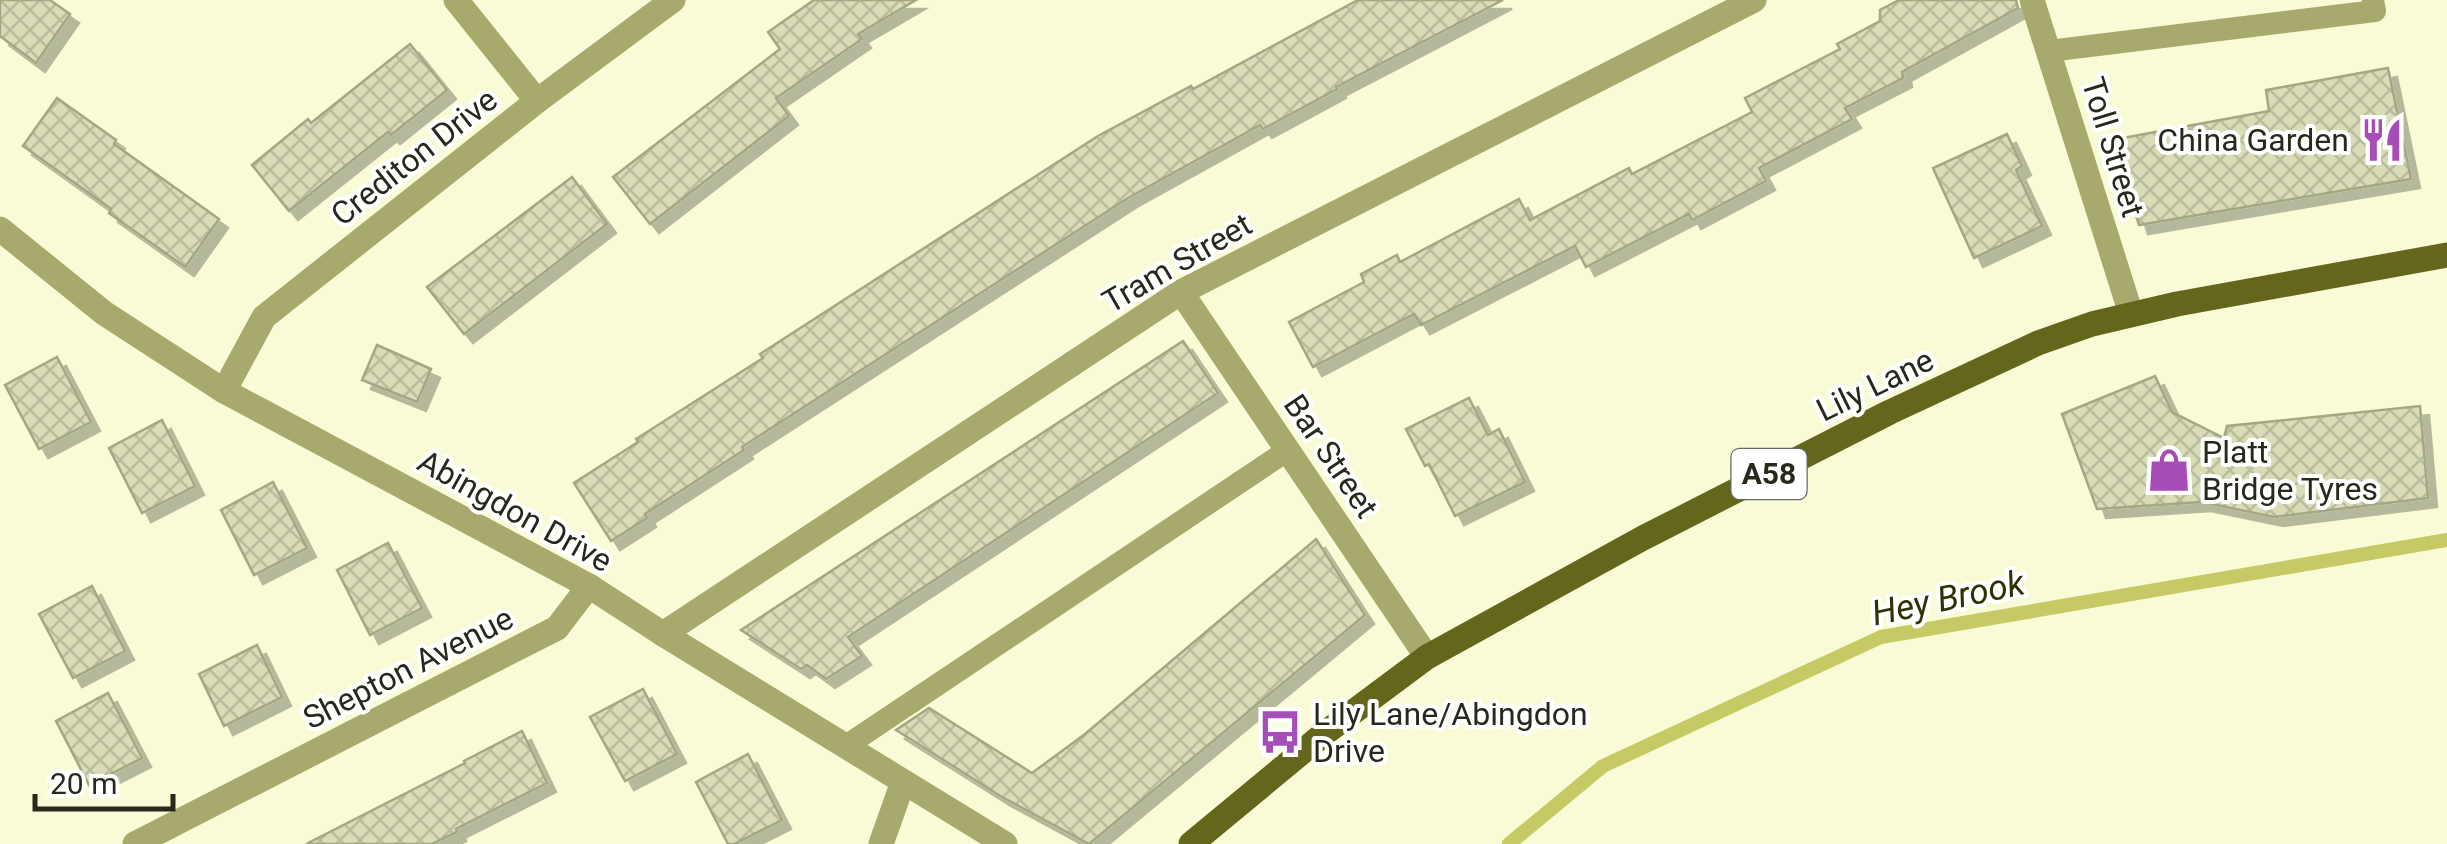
<svg xmlns="http://www.w3.org/2000/svg" width="2447" height="844" font-family="Roboto,sans-serif">
	<style>
		.lines { fill: none; stroke-linecap: round; stroke-linejoin: round }
		.stream { stroke: #c6ca64; stroke-width: 14 }
		.building { fill: url(#building-cross-hatch); stroke: #a4a783; stroke-width: 2.5; filter: url(#shadow) }
		.lane { stroke: #a7aa6c; stroke-width: 22 }
		.street { stroke: #a7aa6c; stroke-width: 25 }
		.primary { stroke: #64661c; stroke-width: 25 }
		.labels { text-anchor: middle; stroke-width: 8; stroke-linejoin: round; paint-order: stroke }
		.shield { fill: #fff; stroke: #68695f; stroke-width: 2.5 }
		.shield-label { font-size: 30px; font-weight: bold; fill: #28291a }
		.poi-label { font-size: 32px; fill: #28291a; stroke: #fff; text-anchor: start }
		.street-label { font-size: 32px; fill: #28291a; stroke: #fff }
		.water-label { font-size: 35px; font-style: italic; fill: #303104; stroke: #fff }
	</style>
	<defs>
		<pattern id="building-cross-hatch" width="8" height="8" patternUnits="userSpaceOnUse" patternTransform="scale(2.5)"><rect width="8" height="8" fill="#d9dcb7"/><path d="M0 0l8 8M0 8l8-8" fill="none" stroke="#babd9d"/></pattern>
		<filter id="shadow"><feDropShadow dx="9" dy="9" stdDeviation="0" flood-color="#0004"/></filter>
	</defs>
	<rect width="100%" height="100%" fill="#f8fbd5"/>
	<g class="lines">
		<!-- stream -->
		<polyline class="stream" points="1509,844 1603,766 1881,637 2447,540"/>
	</g>
	<!-- building -->
	<g class="building">
		<polygon points="0,0 50,0 70,14 36,63 0,36"/>
		<polygon points="814,0 916,0 858,34 862,39 776,98 789,116 650,224 613,177 780,49 768,32"/>
		<polygon points="1358,0 1503,0 1336,87 1337,89 1263,129 1260,125 1128,198 742,447 744,450 645,514 647,518 611,541 574,483 638,442 636,439 763,358 760,354 1098,136 1191,86 1193,89"/>
		<polygon points="1899,0 2016,0 2018,8 1902,72 1903,78 1845,108 1852,119 1759,168 1766,181 1692,220 1689,214 1586,267 1575,246 1421,325 1414,314 1313,367 1289,322 1364,282 1361,274 1397,255 1400,262 1519,199 1530,220 1629,168 1632,174 1752,112 1745,98 1840,49 1837,44 1880,21 1880,10"/>
		<polygon points="410,44 447,90 391,135 388,132 289,211 252,165 308,119 311,123"/>
		<polygon points="2388,68 2411,179 2139,225 2112,140 2269,111 2266,90"/>
		<polygon points="57,98 116,140 114,144 219,219 185,267 109,213 111,209 23,146"/>
		<polygon points="2007,134 2022,166 2016,170 2042,226 1974,258 1933,168"/>
		<polygon points="572,177 607,224 464,334 427,287"/>
		<polygon points="1183,341 1218,393 848,637 862,656 826,679 807,665 801,669 741,630"/>
		<polygon points="377,345 431,369 417,402 362,380"/>
		<polygon points="57,357 91,422 39,449 5,385"/>
		<polygon points="2155,376 2172,412 2224,438 2227,426 2420,406 2428,498 2274,517 2202,502 2097,509 2062,414"/>
		<polygon points="1469,398 1488,435 1499,429 1525,482 1455,516 1429,464 1425,466 1406,429"/>
		<polygon points="162,420 195,486 142,513 109,448"/>
		<polygon points="273,482 307,548 254,575 221,510"/>
		<polygon points="1316,539 1365,615 1089,844 1002,797 896,730 929,708 1032,773 1085,734"/>
		<polygon points="388,543 422,608 370,635 337,570"/>
		<polygon points="92,586 125,651 73,678 39,614"/>
		<polygon points="257,645 282,697 224,726 199,674"/>
		<polygon points="643,689 677,754 625,781 590,717"/>
		<polygon points="108,693 142,758 89,785 56,721"/>
		<polygon points="522,731 547,783 456,829 457,832 432,844 306,844 465,763 464,761"/>
		<polygon points="748,754 782,820 734,844 728,844 696,782"/>
	</g>
	<g class="lines">
		<!-- lane -->
		<g class="lane">
			<polyline points="2049,51 2375,11 2373,0"/>
			<polyline points="846,746 1288,450"/>
		</g>
		<!-- street -->
		<g class="street">
			<polyline points="456,0 537,101"/>
			<polyline points="2032,0 2131,314"/>
			<polyline points="0,229 104,313 224,391 589,586 663,634 1005,844"/>
			<polyline points="1181,292 1427,657"/>
			<polyline points="224,391 264,317 537,101 673,0"/>
			<polyline points="663,634 1181,292 1754,0"/>
			<polyline points="135,844 557,628 589,586"/>
			<polyline points="881,844 903,782"/>
		</g>
		<!-- primary -->
		<polyline class="primary" points="1191,844 1325,733 1427,657 1643,538 1890,412 2038,343 2092,324 2177,304 2447,255"/>
	</g>
	<!-- icons -->
	<defs>
		<g id="restaurant-bare" transform="scale(3.45)"><path d="M-5-6h1v4h1v-4h1v4h1v-4h1v5L-1.5 .5V6h-2V.5L-5-1ZM5-6V6H3V1.5H1.5Q1.5-4 5-6Z" fill="#a74db8" stroke="#fff" stroke-width="2.5" paint-order="stroke"/></g>
		<g id="shop-bare" transform="scale(3.45)"><path d="M-5-2.5h2.3a2.7 3.5 0 0 1 5.4 0H5L5.5 6h-11ZM-1.5-2.5h3a1.5 2.3 0 0 0-3 0Z" fill="#a74db8" stroke="#fff" stroke-width="2.5" paint-order="stroke"/></g>
		<g id="bus-bare" transform="scale(3.45)"><path d="M-5-6H5V4H4V6H2V4H-2V6H-4V4H-5ZM-3.5-4V0h7V-4ZM-3.5 1.2v1.5H-2V1.2ZM2 1.2v1.5H3.5V1.2Z" fill="#a74db8" stroke="#fff" stroke-width="2.5" paint-order="stroke"/></g>
	</defs>
	<g fill-rule="evenodd">
		<use href="#restaurant-bare" x="2382" y="140"/>
		<use href="#shop-bare" x="2169" y="470"/>
		<use href="#bus-bare" x="1280" y="732"/>
	</g>
	<g class="labels">
		<!-- shield labels -->
		<rect class="shield" x="1731.5" y="449" width="75" height="50" rx="8"/>
		<g class="shield-label">
			<text x="1769" y="484">A58</text>
		</g>
		<!-- poi labels -->
		<g class="poi-label">
			<text x="2349" y="151" text-anchor="end">China Garden</text>
			<text x="2202" y="463">Platt<tspan x="2202" dy="37">Bridge Tyres</tspan></text>
			<text x="1313" y="725">Lily Lane/Abingdon<tspan x="1313" dy="37">Drive</tspan></text>
		</g>
		<!-- street labels -->
		<g class="street-label">
			<text transform="translate(2113 147) rotate(73)" y="11">Toll Street</text>
			<text transform="translate(414 157) rotate(-38)" y="11">Crediton Drive</text>
			<text transform="translate(1177 263) rotate(-30)" y="11">Tram Street</text>
			<text transform="translate(1875 385) rotate(-26)" y="11">Lily Lane</text>
			<text transform="translate(1331 456) rotate(56)" y="11">Bar Street</text>
			<text transform="translate(515 511) rotate(29)" y="11">Abingdon Drive</text>
			<text transform="translate(408 668) rotate(-27)" y="11">Shepton Avenue</text>
		</g>
		<!-- water labels -->
		<g class="water-label">
			<text transform="translate(1948 598) rotate(-12)" y="12">Hey Brook</text>
		</g>
	</g>
	<!-- scale -->
	<path d="M35 794v15h138v-15" fill="none" stroke="#28291a" stroke-width="5"/>
	<text x="50" y="794" font-size="30" fill="#28291a" stroke="#ffffff" stroke-width="8" paint-order="stroke">20 m</text>
</svg>
